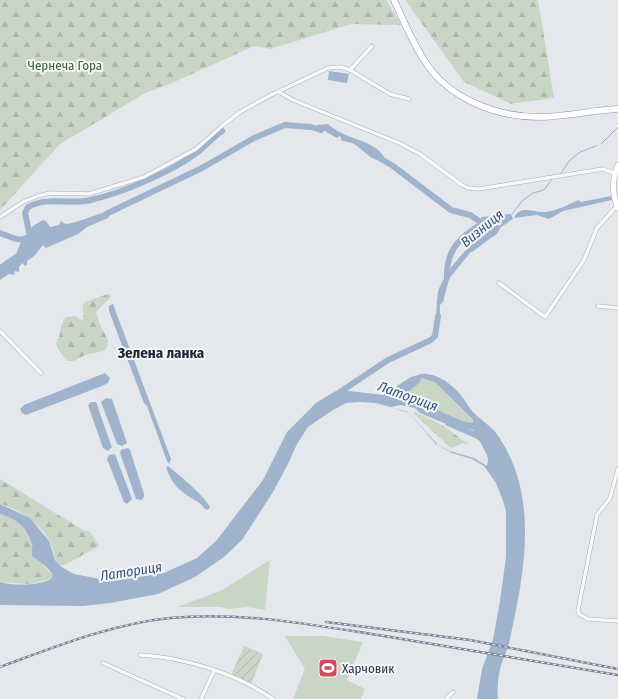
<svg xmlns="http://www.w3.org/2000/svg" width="618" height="699" font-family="'Fira Sans Condensed',sans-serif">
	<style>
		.grass { fill: #c9d6c5 }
		.forest { fill: url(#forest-firs) }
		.garden { fill: url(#garden-furrows) }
		.water { fill: #9fb4cc; fill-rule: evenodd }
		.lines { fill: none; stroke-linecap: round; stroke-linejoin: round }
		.stream { stroke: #9fb4cc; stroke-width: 1 }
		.river { stroke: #9fb4cc; stroke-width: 6 }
		.minor-casing { stroke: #a9aeb7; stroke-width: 4.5 }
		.secondary-casing { stroke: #a9aeb7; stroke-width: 6 }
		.trunk-casing { stroke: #8b94a3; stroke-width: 7 }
		.minor { stroke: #f7f8fa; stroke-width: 3.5 }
		.secondary { stroke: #fff; stroke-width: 5 }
		.trunk { stroke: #fff; stroke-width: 6 }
		.rail-casing { stroke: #7d8696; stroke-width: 2.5 }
		.rail { stroke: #f4f6f9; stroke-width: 1; stroke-dasharray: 3; stroke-linecap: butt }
		.labels { text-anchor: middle; stroke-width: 4; stroke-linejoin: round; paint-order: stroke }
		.park-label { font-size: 13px; fill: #3f6138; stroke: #f4f6f9 }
		.poi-label { font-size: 13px; fill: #2b3445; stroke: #f4f6f9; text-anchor: start }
		.water-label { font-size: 14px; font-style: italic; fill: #34527a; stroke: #f4f6f9 }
		.quarter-label { font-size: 15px; font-weight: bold; fill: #1d2536; stroke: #f4f6f9 }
	</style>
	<defs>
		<pattern id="forest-firs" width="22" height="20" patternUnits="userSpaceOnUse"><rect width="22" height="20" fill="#c9d6c5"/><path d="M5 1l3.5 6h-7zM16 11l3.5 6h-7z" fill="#adb8ab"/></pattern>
		<pattern id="garden-furrows" width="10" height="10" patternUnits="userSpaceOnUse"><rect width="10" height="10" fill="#c9d6c5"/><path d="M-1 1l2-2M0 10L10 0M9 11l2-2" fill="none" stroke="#adb8ab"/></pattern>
	</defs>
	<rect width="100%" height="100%" fill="#e4e7ec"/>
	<!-- grass -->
	<g class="grass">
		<path d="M421,378L436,383L473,421V423L462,421L407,396C409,389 418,385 421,378Z"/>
		<polygon points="270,560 265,610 247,607 229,609 220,607 178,607 222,590"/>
		<polygon points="285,636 323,636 363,642 347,680 365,689 361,699 293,699 305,669"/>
	</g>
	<!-- forest -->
	<g class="forest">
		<polygon points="0,0 386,0 401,25 351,24 270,49 254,46 170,84 147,92 60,144 0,210"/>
		<polygon points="405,0 538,0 554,98 511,104 464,82"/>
		<path d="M108,294L111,295V297L96,312L101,327L108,340L107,347L104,351L85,355L74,361H67L58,349L56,343C62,334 59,325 66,317L76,316L82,321L84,315L82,306L85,302Z"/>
		<polygon points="415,412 442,425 468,444 463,443 451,448 414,414"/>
		<path d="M0,479L83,530L90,532L99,546L65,565L60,566C53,558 54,549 49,540C40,524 18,508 0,504Z"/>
		<polygon points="0,514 15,519 22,525 32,544 32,556 43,564 53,575 51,579 30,584 0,582"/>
	</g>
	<!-- garden -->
	<polygon class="garden" points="244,646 263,654 251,684 231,675"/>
	<!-- water -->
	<g class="water">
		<polygon points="329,71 349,74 347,83 328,80"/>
		<path d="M328,124C343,139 375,140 384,157L382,160C371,162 363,149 354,144C351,142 345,142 341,140V137L339,136L337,138L323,130L319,133L315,128L317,125Z"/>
		<path d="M611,196L612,200L563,211L549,219L537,215L514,218C520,204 534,213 545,212C556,211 568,205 578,200L581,202Z"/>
		<path d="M113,211L108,218L87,227L78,234L46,248L43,245L34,256L27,261V265L25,266L22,263L19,267V272L15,271L14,275L9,274L0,280V268L14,259L21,242L33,226L43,220L46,221L50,227L59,225L61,221L66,224C82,222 96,213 113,211Z"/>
		<polygon points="511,214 513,219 501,227 496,235 487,240 484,235 488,231 488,227 479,229 476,226 482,217"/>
		<path d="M474,243L477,244L449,279L443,302L440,305V319L435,325C437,315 436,303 438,292C442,277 462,252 474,243Z"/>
		<polygon points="113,304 171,459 169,464 167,461 147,406 144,403 109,311 109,306"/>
		<polygon points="105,373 110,378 108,383 102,386 26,415 22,413 20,409 24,405"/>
		<path d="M421,374C438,372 456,387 465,401C468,404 469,408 472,411C479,419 489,424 496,433C541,495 524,575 509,643C507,652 502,660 500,669C498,678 497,690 498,699H477L482,669L493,640L500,601L506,557V511L503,501L496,483L484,466L472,459L452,453L436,444L408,412L376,403L360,402L346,403L333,410L308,427L297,444L289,462L273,492L242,540L224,557L195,577L158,594L110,603L83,606L0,605V582C13,586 39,586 51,579L53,575L47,567L32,556C31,552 33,548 32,544C25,525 18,520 0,514V504L30,518L49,541L55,560L60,566L74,574L100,579H126L164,573L197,558L216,541L263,480L287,432L316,403L334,392L341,390L383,395L411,377ZM422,378L436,383L473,420V423L462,421L407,396L408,392L419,383ZM401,405L415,408L420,413L444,423L474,430L487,455L488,460L487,466L474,458L450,451L438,445L409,413L390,407Z"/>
		<polygon points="106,398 112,399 127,443 122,446 117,444 101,402"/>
		<polygon points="91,402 96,402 110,442 112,447 108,451 103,448 88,405"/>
		<polygon points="128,448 130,450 144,494 144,497 142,500 136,499 120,453 121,450"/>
		<polygon points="115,454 132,499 127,504 124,502 107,459 109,455"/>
		<path d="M168,466C176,472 209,500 210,508L207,510C203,508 202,504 198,502C180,491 173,487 166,467Z"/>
	</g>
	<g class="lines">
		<!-- stream -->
		<g class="stream">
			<polyline points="601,144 618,127"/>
			<polyline points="561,173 570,160 580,152 596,146"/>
			<polyline points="512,214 522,201 533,193 544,190 552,179"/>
			<polyline points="44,564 50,570"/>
		</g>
		<!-- river -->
		<g class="river">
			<polyline points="376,156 393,166 451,210 470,215 485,225"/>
			<polyline points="106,214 202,168 254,138 285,125 311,127 321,130"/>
			<path d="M0,233C9,236 21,244 29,236"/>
			<path d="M30,236L25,213L28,207C48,196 69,205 91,200C122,193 174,171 199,151C207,145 213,137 222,131"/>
			<polyline points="471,249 491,234"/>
			<polyline points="0,268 18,256"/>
			<path d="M447,278C446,251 459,237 482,224"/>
			<polyline points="337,394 388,360 431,340 435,336 438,316"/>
			<polyline points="448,423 478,436 483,440"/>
		</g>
		<!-- minor casing -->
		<g class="minor-casing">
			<g id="minor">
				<polyline points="350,70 372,46"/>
				<polyline points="279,92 293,100 399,143 420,154 462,185 468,188 479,189 603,169 614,173"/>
				<polyline points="0,217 23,202 38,196 50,193 89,194 144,177 196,149 222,126 240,112 271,95 328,68 341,67 350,70 390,94 409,99"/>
				<polyline points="499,283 545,317 584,260 597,228 617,206"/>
				<polyline points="598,306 618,308"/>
				<polyline points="0,331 41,373"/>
				<polyline points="618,469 610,498 597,515 578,610 579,614 588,619 618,621"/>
				<path d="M140,655C183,657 238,674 273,699"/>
				<polyline points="103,663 183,699"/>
				<polyline points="201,699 214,671"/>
				<polyline points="446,699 453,692"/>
			</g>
		</g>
		<!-- secondary casing -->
		<g class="secondary-casing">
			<path id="secondary" d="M618,165C612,178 612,195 618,208"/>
		</g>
		<!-- trunk casing -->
		<g class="trunk-casing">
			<path id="trunk" d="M394,0C403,20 412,41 424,60C447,98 496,117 539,117C566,117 592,110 618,109"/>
		</g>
		<!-- minor -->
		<use href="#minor" class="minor"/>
		<!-- secondary -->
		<use href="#secondary" class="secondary"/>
		<!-- trunk -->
		<use href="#trunk" class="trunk"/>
		<!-- rail casing -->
		<g class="rail-casing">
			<g id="rail">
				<polyline points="326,622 470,640 618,669"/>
				<path d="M0,667C55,647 111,624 170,618C242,611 313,625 384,636C462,649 540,662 618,675"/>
			</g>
		</g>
		<!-- rail -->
		<use href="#rail" class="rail"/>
	</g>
	<!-- icons -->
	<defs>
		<g id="stadium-square" transform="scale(1)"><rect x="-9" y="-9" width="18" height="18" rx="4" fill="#d1495b" stroke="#f4f6f9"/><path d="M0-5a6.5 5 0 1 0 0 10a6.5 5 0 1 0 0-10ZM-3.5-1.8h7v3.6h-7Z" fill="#fff"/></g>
	</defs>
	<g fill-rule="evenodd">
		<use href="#stadium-square" x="328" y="668"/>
	</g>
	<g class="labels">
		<!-- park labels -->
		<g class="park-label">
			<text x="65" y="70">Чернеча Гора</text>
		</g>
		<!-- poi labels -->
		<g class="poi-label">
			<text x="342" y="673">Харчовик</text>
		</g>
		<!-- water labels -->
		<g class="water-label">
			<text transform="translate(482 228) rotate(-39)" y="5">Визниця</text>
			<text transform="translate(408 396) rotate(20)" y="5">Латориця</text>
			<text transform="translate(131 571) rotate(-9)" y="5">Латориця</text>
		</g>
		<!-- quarter labels -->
		<g class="quarter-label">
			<text x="161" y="358">Зелена ланка</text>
		</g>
	</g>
</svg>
